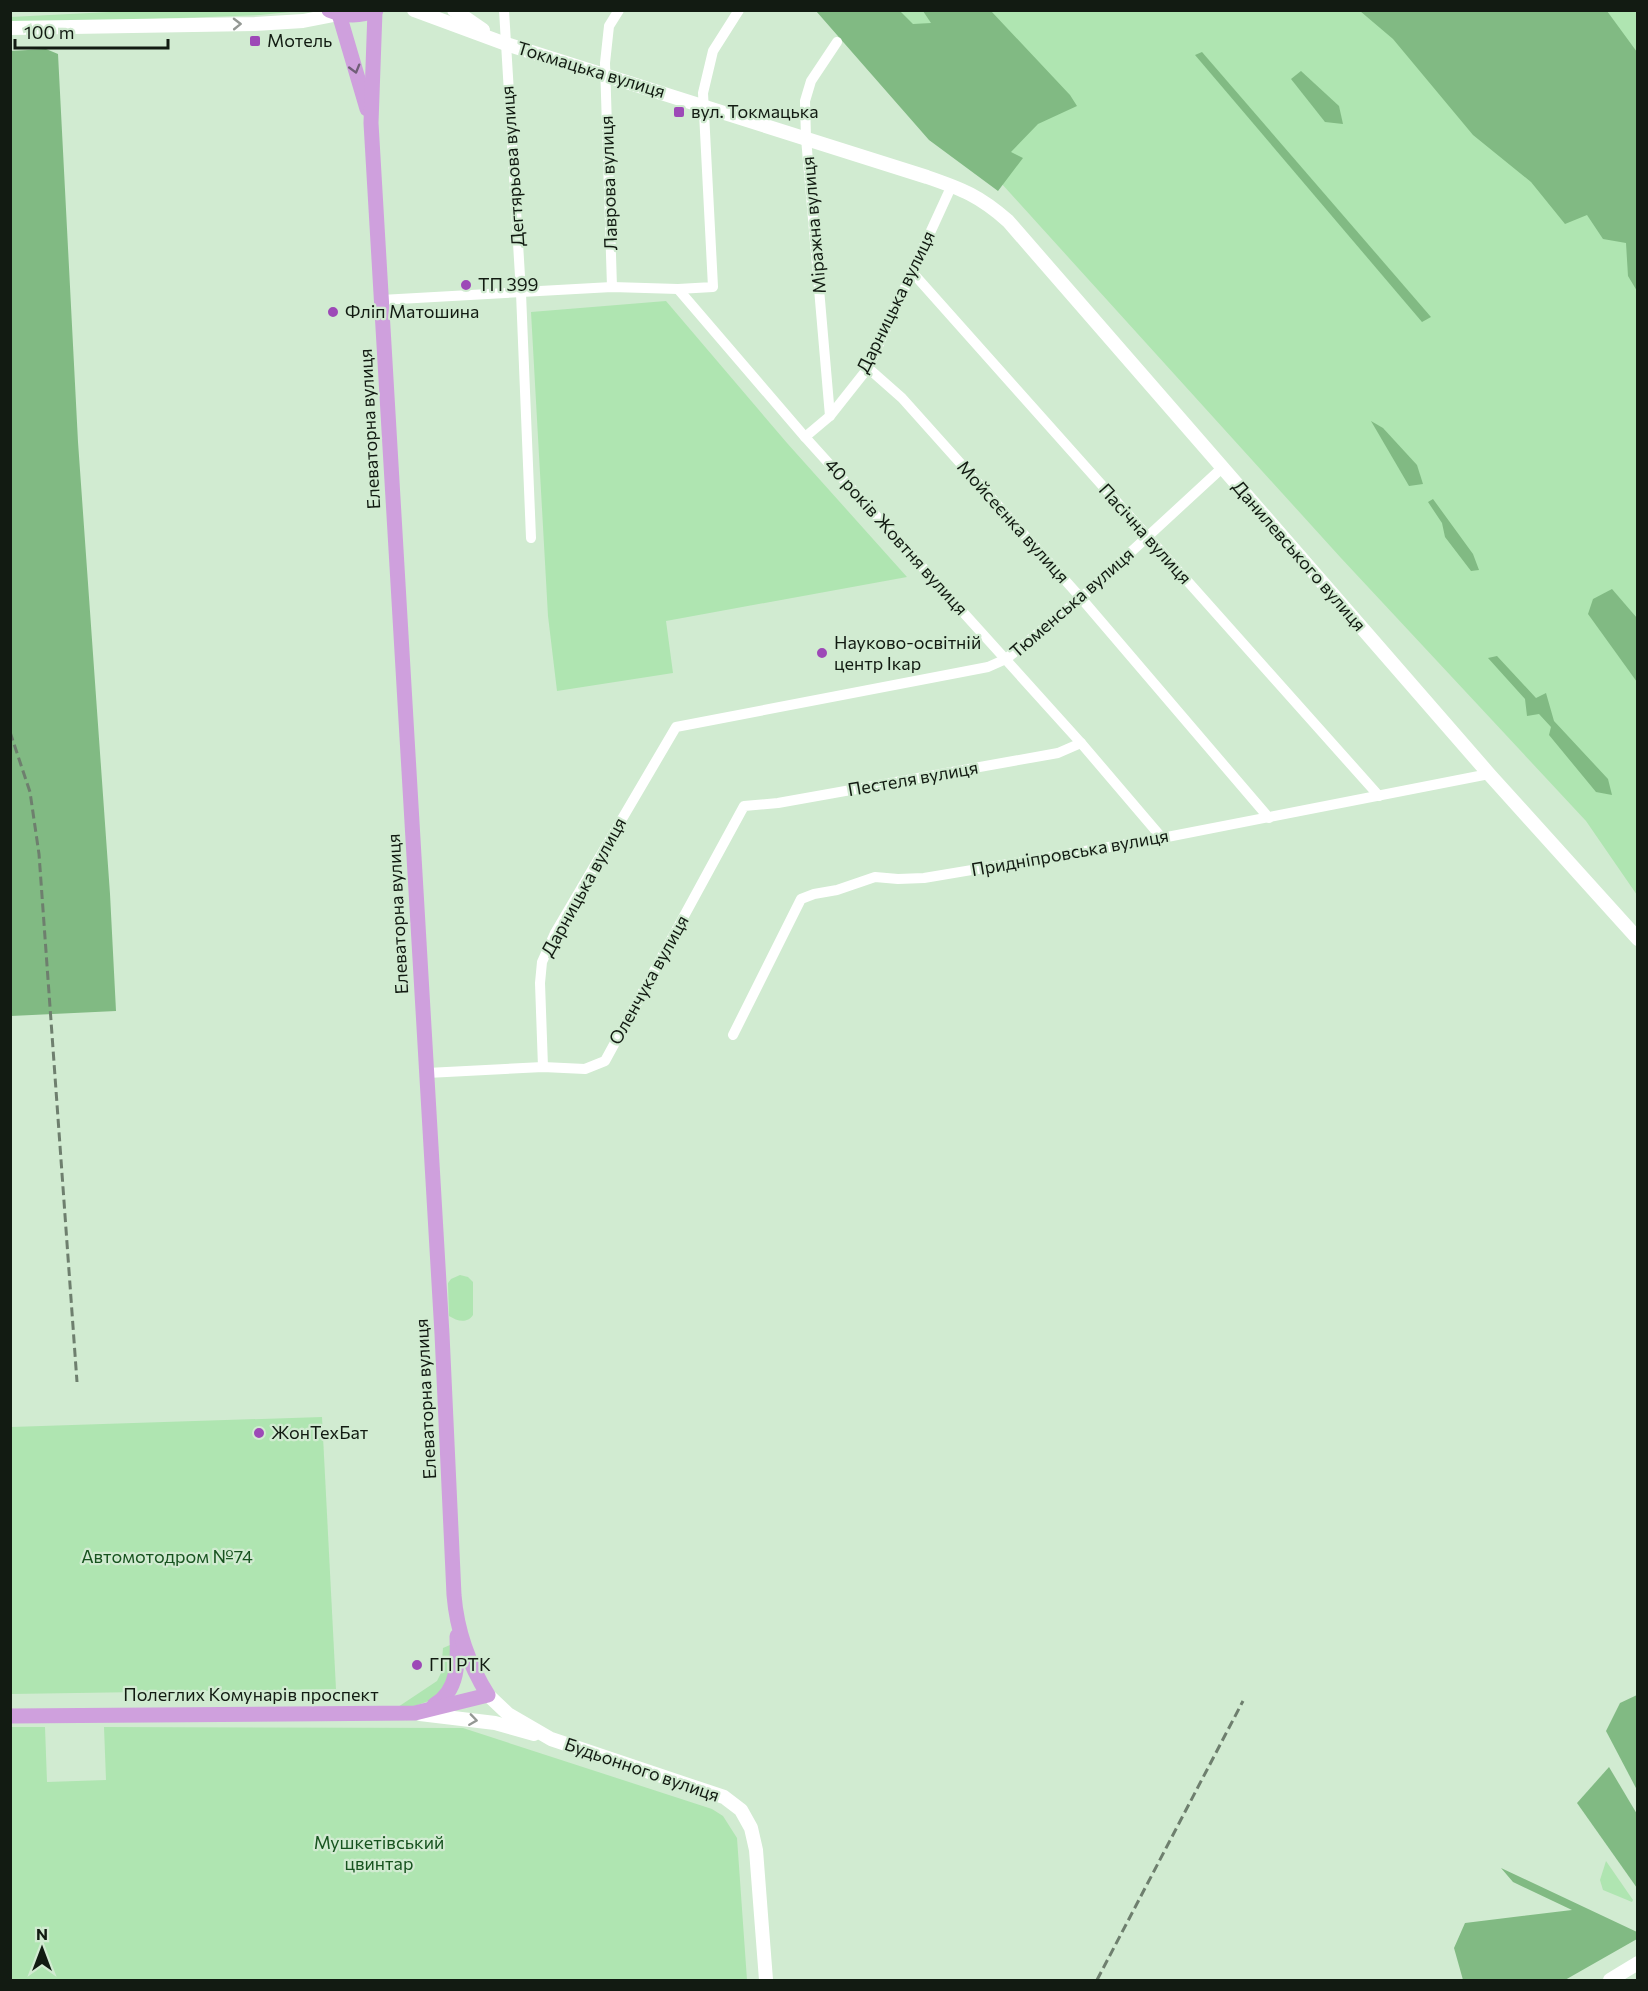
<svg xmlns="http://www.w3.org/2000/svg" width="1648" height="1991" font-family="Commissioner,sans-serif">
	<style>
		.green { fill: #afe5b1 }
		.forest { fill: #81ba83 }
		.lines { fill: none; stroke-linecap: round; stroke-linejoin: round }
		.street { stroke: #fff; stroke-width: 10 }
		.secondary { stroke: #fff; stroke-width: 14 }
		.primary { stroke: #cfa0dd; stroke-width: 15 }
		.rail { stroke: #6e7f6e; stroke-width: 3; stroke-dasharray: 9 4.5; stroke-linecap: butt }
		.oneway { stroke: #949894 }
		.oneway2 { stroke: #705e78 }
		.poi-dot { fill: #9d49b7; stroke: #d1ebd1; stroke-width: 2 }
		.labels { text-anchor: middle; stroke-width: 4.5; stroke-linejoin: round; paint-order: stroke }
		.poi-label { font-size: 18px; fill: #121b12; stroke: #d1ebd1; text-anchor: start }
		.street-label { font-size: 18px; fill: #121b12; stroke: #d1ebd1 }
		.park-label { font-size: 18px; fill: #17531f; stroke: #d1ebd1 }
	</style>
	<rect width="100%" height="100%" fill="#d1ebd1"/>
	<!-- green -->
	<g class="green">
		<polygon points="149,10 300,11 260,15 11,24 10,17"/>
		<polygon points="845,11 1637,11 1637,895 1586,821 1341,558"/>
		<polygon points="666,301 787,443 907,577 666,621 673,673 557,691 548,616 531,312"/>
		<path d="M460,1275L468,1277L473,1282V1315C467,1324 457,1321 449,1316L448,1283L451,1279Z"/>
		<polygon points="322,1417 336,1689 11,1694 11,1427"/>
		<polygon points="450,1645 450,1670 440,1697 412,1707 398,1707 437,1681 441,1673 443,1648"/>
		<polygon points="11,1727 45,1727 47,1782 106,1780 104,1727 463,1728 712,1809 723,1816 737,1838 747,1980 11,1980"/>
		<polygon points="1606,1861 1633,1900 1632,1902 1603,1890 1600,1880"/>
	</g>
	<!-- forest -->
	<g class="forest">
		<polygon points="816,11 900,11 913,24 931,23 923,11 991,11 1070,95 1077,106 1038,124 1011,152 1023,158 998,191 929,140"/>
		<polygon points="1360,11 1607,11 1637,52 1637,291 1628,276 1626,243 1603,239 1587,215 1565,224 1531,182 1473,135 1393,39"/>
		<polygon points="46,49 58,54 78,442 110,894 116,1011 11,1016 10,51"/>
		<polygon points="1202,52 1431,317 1422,322 1195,55"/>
		<polygon points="1301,71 1339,106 1343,124 1325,122 1291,79"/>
		<polygon points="1371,421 1383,428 1417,465 1423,484 1409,486"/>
		<polygon points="1433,499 1473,554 1479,570 1471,571 1445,537 1442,523 1428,502"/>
		<polygon points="1612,589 1637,618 1637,682 1588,614 1593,599"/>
		<polygon points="1497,656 1536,698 1546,693 1554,721 1608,779 1612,795 1596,792 1549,735 1551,727 1539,714 1527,716 1525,699 1488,658"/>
		<polygon points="1637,1695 1637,1790 1606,1731 1620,1703"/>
		<polygon points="1609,1767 1637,1814 1637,1888 1577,1803"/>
		<polygon points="1501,1868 1637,1932 1637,1939 1565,1980 1463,1980 1454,1948 1465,1923 1572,1910 1513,1882"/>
	</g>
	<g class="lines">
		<!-- street -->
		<g class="street">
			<polyline points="504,10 521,293 531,538"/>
			<polyline points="912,272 1379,796"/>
			<polyline points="612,287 605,63 609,26 619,10"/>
			<polyline points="678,289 805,437 1081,743 1162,838"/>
			<polyline points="381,300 612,287 678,289 713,287 703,93 713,51 739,10"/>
			<polyline points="868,368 902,398 1081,598 1269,818"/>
			<polyline points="830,416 806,138 805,101 811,81 837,42"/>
			<polyline points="805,437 830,416 868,368 952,185"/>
			<polyline points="733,1035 801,899 814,894 837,890 875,877 898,879 924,878 1162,838 1489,774"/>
			<polyline points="543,1067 540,983 542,962 555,933 676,727 988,667 1006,659 1081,598 1222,468"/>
			<polyline points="427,1073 543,1067 585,1069 605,1061 744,806 778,803 1058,753 1081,743"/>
		</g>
		<!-- secondary -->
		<g class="secondary">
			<path d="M414,10L506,44L927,177C962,189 980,196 1008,221L1489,774L1638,939"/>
			<polyline points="454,10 483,30"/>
			<polyline points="10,28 255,24 303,21 339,14"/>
			<polyline points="488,1695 508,1714 551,1739 724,1797 741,1810 751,1828 756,1850 766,1980"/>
			<polyline points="420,1714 495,1723 534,1734"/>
			<polyline points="1610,1980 1638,1963"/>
		</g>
		<!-- primary -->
		<g class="primary">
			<path d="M329,10C346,17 360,17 376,10"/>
			<polyline points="339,14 367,109"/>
			<path d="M434,1705C459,1691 458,1661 457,1636"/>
			<path d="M10,1716L415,1713L488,1695C468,1663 457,1632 454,1595L442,1334L371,123L375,11"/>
		</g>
		<!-- rail -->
		<g class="rail">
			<polyline points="10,732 30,792 39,854 77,1382"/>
			<polyline points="1097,1980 1243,1701"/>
		</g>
	</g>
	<!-- one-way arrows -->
	<defs><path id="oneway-chevron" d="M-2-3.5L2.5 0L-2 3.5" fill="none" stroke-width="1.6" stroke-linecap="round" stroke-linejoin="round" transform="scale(1.5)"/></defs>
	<g class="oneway">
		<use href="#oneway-chevron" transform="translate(237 24) rotate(-1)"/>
		<use href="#oneway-chevron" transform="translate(473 1720) rotate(8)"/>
	</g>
	<use class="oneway2" href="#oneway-chevron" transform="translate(355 69) rotate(74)"/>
	<!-- markers -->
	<g class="poi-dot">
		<rect x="249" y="35" width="12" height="12" rx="3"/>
		<rect x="673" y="106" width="12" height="12" rx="3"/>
		<circle cx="466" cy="285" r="6"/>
		<circle cx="333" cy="312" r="6"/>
		<circle cx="822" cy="653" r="6"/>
		<circle cx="259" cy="1433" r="6"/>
		<circle cx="417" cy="1665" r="6"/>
	</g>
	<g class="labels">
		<!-- poi labels -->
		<g class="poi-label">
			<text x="267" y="47">Мотель</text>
			<text x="691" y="118">вул. Токмацька</text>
			<text x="478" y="291">ТП 399</text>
			<text x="345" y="318">Фліп Матошина</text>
			<text x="834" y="649">Науково-освітній<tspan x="834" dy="21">центр Ікар</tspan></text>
			<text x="271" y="1439">ЖонТехБат</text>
			<text x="429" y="1671">ГП РТК</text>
		</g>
		<!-- street labels -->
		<g class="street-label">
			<text transform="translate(591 70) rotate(17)" y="6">Токмацька вулиця</text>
			<text transform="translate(513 166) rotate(-94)" y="6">Дегтярьова вулиця</text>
			<text transform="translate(609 183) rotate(-92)" y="6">Лаврова вулиця</text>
			<text transform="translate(814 225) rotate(-95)" y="6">Міражна вулиця</text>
			<text transform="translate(896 302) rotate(-64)" y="6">Дарницька вулиця</text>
			<text transform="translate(370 429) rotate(-93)" y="6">Елеваторна вулиця</text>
			<text transform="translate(1013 522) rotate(48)" y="6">Мойсеєнка вулиця</text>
			<text transform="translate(1145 534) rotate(48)" y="6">Пасічна вулиця</text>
			<text transform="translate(896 537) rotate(48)" y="6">40 років Жовтня вулиця</text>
			<text transform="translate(1299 556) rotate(49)" y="6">Данилевського вулиця</text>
			<text transform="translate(1072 603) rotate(-41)" y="6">Тюменська вулиця</text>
			<text transform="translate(913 779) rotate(-10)" y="6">Пестеля вулиця</text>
			<text transform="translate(1070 853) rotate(-10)" y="6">Придніпровська вулиця</text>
			<text transform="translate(584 887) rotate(-61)" y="6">Дарницька вулиця</text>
			<text transform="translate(398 914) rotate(-93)" y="6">Елеваторна вулиця</text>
			<text transform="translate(649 980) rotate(-61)" y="6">Оленчука вулиця</text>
			<text transform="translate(426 1399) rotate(-93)" y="6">Елеваторна вулиця</text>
			<text x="251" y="1701">Полеглих Комунарів проспект</text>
			<text transform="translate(642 1770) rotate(19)" y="6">Будьонного вулиця</text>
		</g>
		<!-- park labels -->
		<g class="park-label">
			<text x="167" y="1563">Автомотодром №74</text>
			<text x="379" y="1849">Мушкетівський<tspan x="379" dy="21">цвинтар</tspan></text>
		</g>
	</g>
	<!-- border -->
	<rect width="1648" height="1991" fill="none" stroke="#121b12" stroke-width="24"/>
	<!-- north arrow -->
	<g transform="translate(42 1949)" stroke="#d1ebd1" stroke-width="4.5" paint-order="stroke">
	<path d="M0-4.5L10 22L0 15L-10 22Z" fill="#121b12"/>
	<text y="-9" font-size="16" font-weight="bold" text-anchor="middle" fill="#121b12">N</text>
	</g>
	<!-- scale -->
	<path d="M15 39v9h153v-9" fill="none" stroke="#121b12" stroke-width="3"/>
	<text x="24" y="39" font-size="18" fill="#121b12" stroke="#d1ebd1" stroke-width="4.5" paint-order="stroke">100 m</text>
</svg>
